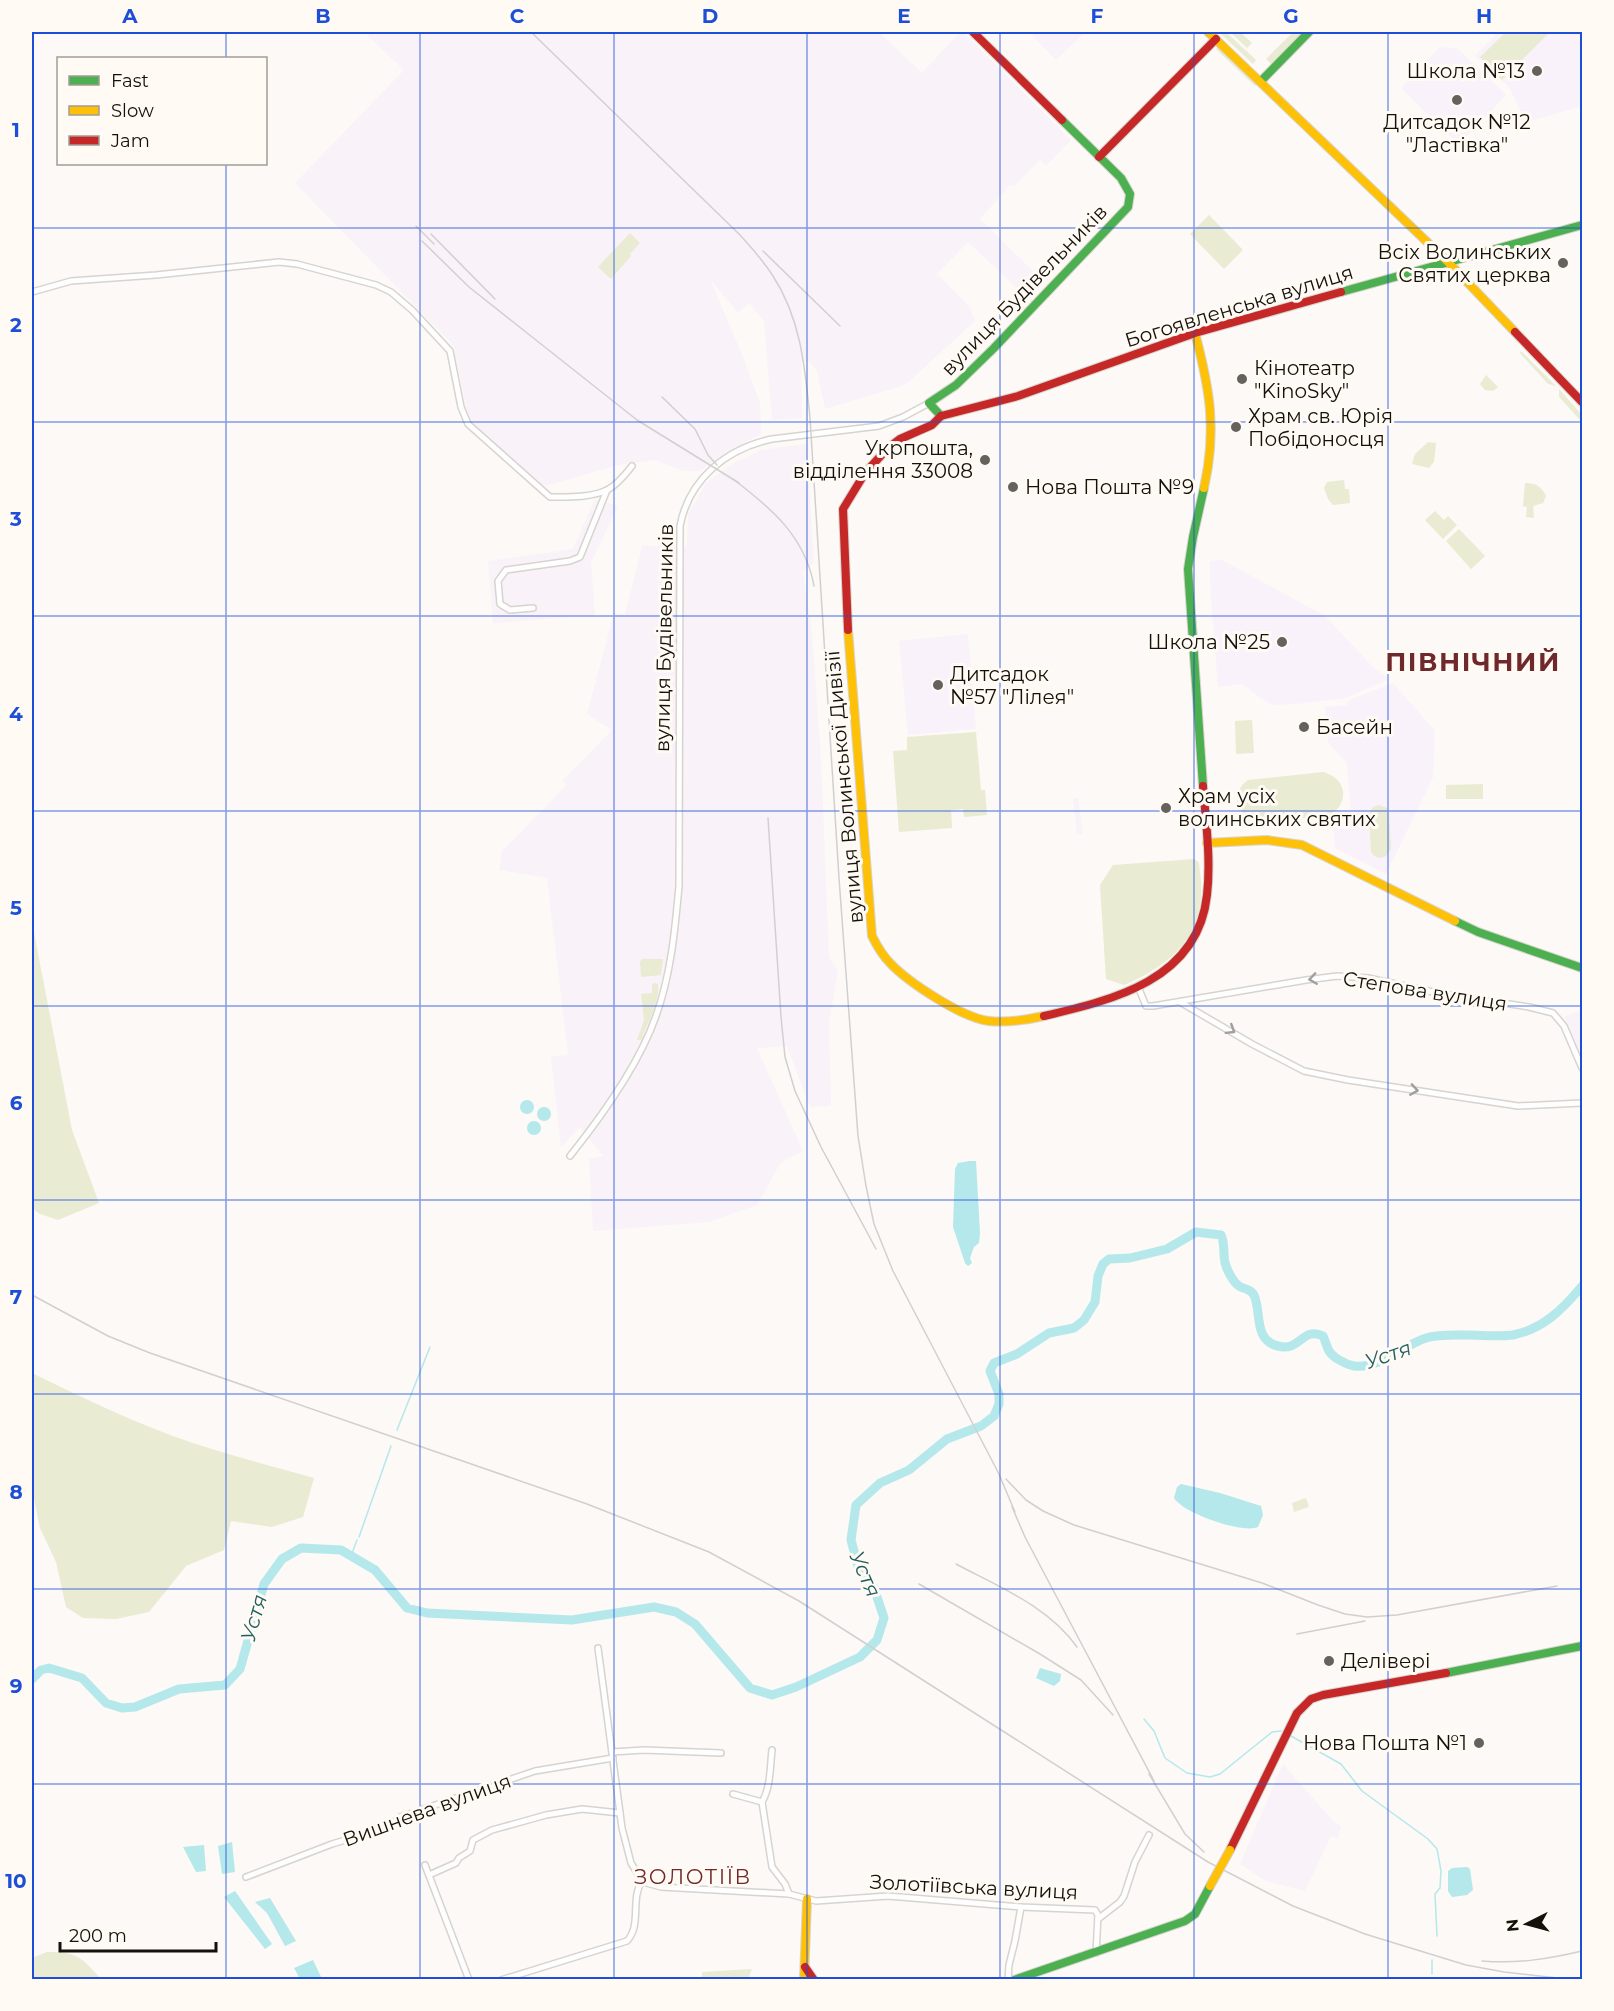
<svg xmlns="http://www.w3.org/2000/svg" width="1614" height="2011" font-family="Montserrat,sans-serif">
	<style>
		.industrial { fill: #f9f2f9 }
		.education { fill: #f9f2fa }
		.green { fill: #e9ebd2 }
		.water { fill: #b4e8eb }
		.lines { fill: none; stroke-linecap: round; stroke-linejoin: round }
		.stream { stroke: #b4e8eb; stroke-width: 1.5 }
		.river { stroke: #b4e8eb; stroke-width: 9 }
		.street-casing { stroke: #d7d4ce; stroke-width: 8 }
		.fast-casing { stroke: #d7d4ce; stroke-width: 10 }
		.slow-casing { stroke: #d7d4ce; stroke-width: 10 }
		.jam-casing { stroke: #d7d4ce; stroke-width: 10 }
		.street { stroke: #fffefe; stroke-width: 5 }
		.fast { stroke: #4caf50; stroke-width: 8 }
		.slow { stroke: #ffc107; stroke-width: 8 }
		.jam { stroke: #c62828; stroke-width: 8 }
		.rail { stroke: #d2d0cf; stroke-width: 1.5 }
		.slow-bridge-casing { stroke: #d7d4ce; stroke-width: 10; stroke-linecap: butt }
		.slow-bridge { stroke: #ffc107; stroke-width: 8 }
		.oneway { stroke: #a19f9c }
		.grid { fill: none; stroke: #1d4ed8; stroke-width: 1.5; stroke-opacity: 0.55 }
		.poi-dot { fill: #65625d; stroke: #fffaf3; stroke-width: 2 }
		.labels { text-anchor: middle; stroke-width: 6; stroke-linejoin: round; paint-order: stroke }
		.poi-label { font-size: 20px; fill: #14110a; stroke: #fffaf3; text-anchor: start }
		.street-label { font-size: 20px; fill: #14110a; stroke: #fffaf3 }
		.water-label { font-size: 21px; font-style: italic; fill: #216064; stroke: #fffaf3 }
		.neighbourhood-label { font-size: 21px; letter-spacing: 1.5px; fill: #6f292c; stroke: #fffaf3 }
		.district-label { font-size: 26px; font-weight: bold; letter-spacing: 1.5px; fill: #6f292c; stroke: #fffaf3 }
		.neatline { fill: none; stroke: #1d4ed8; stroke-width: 2 }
		.grid-label { font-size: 20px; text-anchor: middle; font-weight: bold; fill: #1d4ed8 }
	</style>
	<rect width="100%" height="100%" fill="#fcf9f6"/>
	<!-- industrial -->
	<g class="industrial">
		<polygon points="364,32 879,32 922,73 960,32 963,32 1071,140 1046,166 1040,160 1013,187 1010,185 980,219 1037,275 1020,291 968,242 937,274 970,307 975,321 905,385 825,409 817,371 809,361 801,362 802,418 772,420 764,321 749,303 738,313 710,279 743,357 760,403 761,434 726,452 700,471 683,471 655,460 619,465 545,486 532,479 472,422 467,410 453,345 295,183 404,70"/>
		<polygon points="807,444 814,562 803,572 812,633 821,758 829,957 838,971 829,1022 831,1106 810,1107 787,1046 757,1048 803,1151 781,1162 757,1205 709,1222 593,1231 589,1159 603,1156 580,1127 561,1147 551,1057 568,1055 547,878 499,870 502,851 566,786 563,780 612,730 587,714 614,613 625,615 642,546 687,547 688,514 706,483 732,464 761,450"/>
		<polygon points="595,499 618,506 591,563 595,615 493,623 488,561 573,549"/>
		<polygon points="1078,798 1083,834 1077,835 1073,798"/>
		<polygon points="1582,1010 1582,1059 1564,1017"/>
		<polygon points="1283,1764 1334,1822 1341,1826 1338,1838 1331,1836 1305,1891 1266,1881 1240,1864"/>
	</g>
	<!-- education -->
	<g class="education">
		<polygon points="1029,32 1085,32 1056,60"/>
		<polygon points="1499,32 1582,32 1582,106 1526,122 1509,87 1475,56"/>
		<polygon points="1440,47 1458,49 1506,95 1459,144 1401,88"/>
		<polygon points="1222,560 1325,616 1375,669 1389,679 1346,698 1296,704 1271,705 1242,684 1218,687 1210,583 1210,561"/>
		<polygon points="968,634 976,729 908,735 899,641"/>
		<polygon points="1393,683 1435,731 1433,777 1386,874 1335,848 1333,820 1351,818 1347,763 1328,742 1325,707 1347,705 1347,701"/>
	</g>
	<!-- green -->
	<g class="green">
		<polygon points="1219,32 1226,32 1256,60 1253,64"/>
		<polygon points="1230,32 1240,32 1252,43 1247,48"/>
		<polygon points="1293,32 1305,32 1272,65 1266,59"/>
		<polygon points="1506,32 1550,32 1502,80 1480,57"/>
		<polygon points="1219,46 1258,82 1255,86 1216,49"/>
		<polygon points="1209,215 1243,250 1224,269 1190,234"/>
		<polygon points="630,233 640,243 630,254 631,256 611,279 598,267"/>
		<polygon points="1521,351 1556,386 1548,384 1520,353"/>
		<polygon points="1486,375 1498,387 1493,391 1485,390 1480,384"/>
		<polygon points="1559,389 1582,415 1582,422 1559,397"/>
		<polygon points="1428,442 1436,443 1434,462 1429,468 1412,464 1415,454"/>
		<polygon points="1344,480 1345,489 1349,489 1350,503 1333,505 1328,499 1324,488 1327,482"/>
		<path d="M1525,483C1536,483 1541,486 1546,496L1543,503L1533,506L1534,518L1526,517L1527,507L1523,506Z"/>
		<polygon points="1435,511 1444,520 1448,516 1457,525 1443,539 1425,520"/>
		<polygon points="1459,529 1485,556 1471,569 1446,541"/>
		<polygon points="1252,720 1254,753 1236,754 1235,721"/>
		<polygon points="976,732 981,790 985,790 987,815 964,817 963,809 951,810 952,828 899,832 893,751 907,750 907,737"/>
		<path d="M1323,772C1333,775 1341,780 1343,791C1344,801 1339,811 1329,814C1315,819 1275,819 1257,820C1235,817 1230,792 1248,780Z"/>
		<polygon points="1483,784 1483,799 1446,799 1446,785"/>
		<path d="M1379,805L1387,808L1389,811L1391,849L1386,856C1380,859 1375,858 1371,852L1369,813L1373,807Z"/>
		<path d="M1194,859L1199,863C1200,873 1202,885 1201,895C1198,943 1164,968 1124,985L1106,979L1100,885L1113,865Z"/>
		<polygon points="32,922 72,1130 99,1203 58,1220 40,1214 32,1208"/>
		<polygon points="642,959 663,959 661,975 641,977 640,962"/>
		<path d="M654,983L658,984C660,1002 647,1024 641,1040H637L644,1020L641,994L652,993V985Z"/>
		<path d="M32,1373C77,1395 122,1417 170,1435C217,1452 266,1465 314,1478L303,1517L272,1527L231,1521L224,1550L186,1566L149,1612L116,1619L83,1618L66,1607L56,1562L40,1528L32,1489Z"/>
		<polygon points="1306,1498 1309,1507 1294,1512 1292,1503"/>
		<path d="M47,1952C78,1952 81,1957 101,1979H32V1958Z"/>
		<polygon points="752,1969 748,1979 702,1979 702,1972"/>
	</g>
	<!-- water -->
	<g class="water">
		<circle cx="527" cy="1107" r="7"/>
		<circle cx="544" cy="1114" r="7"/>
		<circle cx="534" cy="1128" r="7"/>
		<polygon points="970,1161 976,1161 980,1233 979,1243 974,1247 970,1258 972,1263 968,1266 965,1263 953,1227 955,1169 958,1163"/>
		<path d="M1181,1484L1220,1493L1261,1506L1263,1515L1258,1527C1242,1534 1183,1513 1174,1498L1177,1487Z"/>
		<polygon points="1040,1668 1061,1674 1060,1681 1054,1686 1036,1678"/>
		<polygon points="232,1842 235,1872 222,1874 218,1846"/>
		<polygon points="204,1845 206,1871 196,1872 183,1847"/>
		<polygon points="1467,1867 1470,1869 1473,1890 1467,1895 1452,1897 1448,1891 1448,1871 1452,1868"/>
		<polygon points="235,1891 272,1944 265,1949 224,1897"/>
		<polygon points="270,1898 296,1941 285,1946 267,1913 255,1902"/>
		<polygon points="313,1960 322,1979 300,1979 294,1968"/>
	</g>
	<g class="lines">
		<!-- stream -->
		<g class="stream">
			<polyline points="397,1430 430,1347"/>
			<polyline points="359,1537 391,1446"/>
			<polyline points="351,1556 357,1540"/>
			<polyline points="1144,1719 1154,1731 1165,1758 1187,1773 1210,1777 1220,1774 1272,1732 1281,1731"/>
			<polyline points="1291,1736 1341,1764 1362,1791 1428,1839 1437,1849 1441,1871 1440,1888 1435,1894 1437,1936"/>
			<polyline points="1432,1960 1432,1974"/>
		</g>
		<!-- river -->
		<path class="river" d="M32,1679L41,1670L49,1668L82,1678L106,1703L122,1708L135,1707L179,1689L225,1685L240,1669L264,1584L282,1559L301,1548L341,1550L375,1570L407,1608L427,1613L572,1620L654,1607L676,1612L695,1624L750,1688L772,1695L796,1687L860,1657L877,1640L884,1618L874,1588L858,1566L851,1540L856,1505L880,1483L909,1470L947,1439L981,1426L994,1416L999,1404V1394L990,1371L994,1363L1017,1354L1049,1333L1074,1328L1084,1320L1095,1302L1098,1276L1103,1264L1109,1259L1130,1258L1167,1249L1196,1232L1221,1235C1226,1245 1222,1256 1226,1266C1228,1272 1234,1283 1239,1286C1245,1290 1250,1288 1254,1295C1262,1313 1253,1340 1278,1346C1301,1352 1302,1326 1323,1336C1325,1340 1326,1344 1328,1349C1331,1357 1345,1364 1354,1366C1380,1369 1402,1346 1426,1338C1439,1334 1453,1335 1467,1335C1481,1335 1498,1337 1513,1335C1543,1329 1563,1309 1582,1286"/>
		<!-- street casing -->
		<g class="street-casing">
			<g id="street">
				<path d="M32,292L71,281L156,275L279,262L297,264L376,285L391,292L412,310L450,351L461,407L468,424L550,497C568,497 590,498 607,490C617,485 625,475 632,466"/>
				<polyline points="533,608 510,610 500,604 498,581 506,570 570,561 580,557 607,490"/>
				<polyline points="1139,989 1146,1006 1153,1006 1306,980 1337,976 1368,978 1438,993 1529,1007 1553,1013 1564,1026 1582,1068"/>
				<polyline points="1180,1002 1252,1044 1304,1071 1348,1080 1518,1106 1582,1103"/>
				<path d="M570,1156C602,1116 639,1065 656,1016C671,974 675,930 679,886L680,526C689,479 726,449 772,439L879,426L903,417L929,403"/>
				<polyline points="598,1648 622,1828 631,1863 643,1882 661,1887 789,1894 816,1901 888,1896 1021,1907 1095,1910 1098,1915 1096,1953"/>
				<path d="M772,1750C770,1766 771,1787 762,1802L772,1867L785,1884L789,1894"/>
				<polyline points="612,1752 644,1750 721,1753"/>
				<polyline points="733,1794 762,1802"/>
				<polyline points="425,1865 469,1980"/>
				<polyline points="429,1875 456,1863 459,1858 470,1851 473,1840 492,1830 546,1815 582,1809 620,1813"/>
				<polyline points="246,1877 332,1844 386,1828 400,1817 535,1771 613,1758"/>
				<polyline points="1098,1919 1120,1902 1124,1896 1135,1862 1149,1835"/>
				<path d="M501,1980L627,1941C642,1925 630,1899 642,1881"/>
				<polyline points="1008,1980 1009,1965 1015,1941 1021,1907"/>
			</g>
		</g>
		<!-- fast casing -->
		<g class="fast-casing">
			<g id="fast">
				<polyline points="1261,81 1309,32"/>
				<polyline points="1341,292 1582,225"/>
				<polyline points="941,416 929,403 956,385 993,349 1128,207 1130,194 1121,178 1062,120"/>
				<polyline points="1203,786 1188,569 1193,537 1204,488"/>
				<polyline points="1455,921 1478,932 1582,968"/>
				<polyline points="1446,1673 1582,1646"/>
				<polyline points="1014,1980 1185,1921 1195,1914 1210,1886"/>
			</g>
		</g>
		<!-- slow casing -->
		<g class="slow-casing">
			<g id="slow">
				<polyline points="1208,32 1448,262 1515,332"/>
				<path d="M1195,333C1210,390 1217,430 1204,488"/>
				<path d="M848,630L872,936C877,946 882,955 890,963C908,982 962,1018 989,1021C1007,1023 1026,1020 1044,1016"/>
				<polyline points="1207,843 1267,840 1302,845 1455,921"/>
				<polyline points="804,1980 807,1899"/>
			</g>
		</g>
		<!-- jam casing -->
		<g class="jam-casing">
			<g id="jam">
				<polyline points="973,32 1062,120"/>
				<polyline points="1099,157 1216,39"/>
				<polyline points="1515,332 1582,402"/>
				<polyline points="941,416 1018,396 1195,333 1341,292"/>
				<polyline points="848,630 843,509 865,473 887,449 900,439 932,425 941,416"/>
				<path d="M1044,1016C1113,1000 1198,980 1207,895C1211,860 1206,822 1203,786"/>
				<polyline points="1230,1850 1297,1713 1311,1699 1323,1695 1446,1673"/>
				<polyline points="805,1967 814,1980"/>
			</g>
		</g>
		<!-- street -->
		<use href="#street" class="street"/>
		<!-- fast -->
		<use href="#fast" class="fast"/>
		<!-- slow -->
		<use href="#slow" class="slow"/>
		<!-- jam -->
		<use href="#jam" class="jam"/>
		<!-- rail -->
		<g class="rail">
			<path d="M531,32L738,233C750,246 763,260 773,276C801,319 805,368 810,418L839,878L858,1136L866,1186L874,1224L893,1271L998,1472L1015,1512"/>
			<polyline points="416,226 434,244"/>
			<polyline points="431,234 495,299"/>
			<polyline points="422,241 469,287 637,420 739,483"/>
			<polyline points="763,251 840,326"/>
			<polyline points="662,397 695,429 708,455 717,465"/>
			<path d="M733,479C771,508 805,536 814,586"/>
			<polyline points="768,818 781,1017 785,1057 795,1091 821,1147 876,1249"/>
			<polyline points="32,1295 108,1336 150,1353 587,1504 709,1552 799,1601 1208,1862 1293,1906 1365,1934 1466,1965 1504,1972 1575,1980"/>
			<polyline points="1006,1479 1026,1500 1043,1511 1074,1525 1262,1583 1318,1605 1345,1614 1367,1617 1397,1615 1557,1586"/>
			<polyline points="1012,1507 1025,1537 1154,1781"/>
			<path d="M956,1564C999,1587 1048,1606 1077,1647"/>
			<polyline points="919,1584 1040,1654 1081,1680 1113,1715"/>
			<polyline points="1297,1634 1365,1621"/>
			<polyline points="1149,1774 1185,1834 1204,1852"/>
			<path d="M1482,1961C1517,1964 1548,1959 1582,1951"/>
		</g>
		<!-- slow-bridge casing -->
		<g class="slow-bridge-casing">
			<polyline id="slow-bridge" points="1210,1886 1230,1850"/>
		</g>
		<!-- slow-bridge -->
		<use href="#slow-bridge" class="slow-bridge"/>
	</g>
	<!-- one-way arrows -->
	<defs><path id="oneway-chevron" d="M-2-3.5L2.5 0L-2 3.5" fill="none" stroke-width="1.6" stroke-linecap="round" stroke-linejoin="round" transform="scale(1.5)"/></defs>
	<g class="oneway">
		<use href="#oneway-chevron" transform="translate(1313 979) rotate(172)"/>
		<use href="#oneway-chevron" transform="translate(1231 1030) rotate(32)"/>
		<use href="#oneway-chevron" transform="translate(1414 1090) rotate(9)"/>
	</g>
	<!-- grid -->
	<path class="grid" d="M226,32V58M420,32V1980M614,32V1980M807,32V1980M1000,32V1980M1194,32V1980M1388,32V1980M226,164V1980M32,228H1582M32,422H1582M32,616H1582M32,811H1582M32,1006H1582M32,1200H1582M32,1394H1582M32,1589H1582M32,1784H1582"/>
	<!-- markers -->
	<g class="poi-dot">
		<circle cx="1537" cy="71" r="6"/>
		<circle cx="1457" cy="100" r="6"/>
		<circle cx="1563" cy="263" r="6"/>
		<circle cx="1242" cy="379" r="6"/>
		<circle cx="1236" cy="427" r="6"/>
		<circle cx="985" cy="460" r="6"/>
		<circle cx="1013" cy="487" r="6"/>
		<circle cx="1282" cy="642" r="6"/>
		<circle cx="938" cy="685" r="6"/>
		<circle cx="1304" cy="727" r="6"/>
		<circle cx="1166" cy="808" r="6"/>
		<circle cx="1329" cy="1661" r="6"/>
		<circle cx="1479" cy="1743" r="6"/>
	</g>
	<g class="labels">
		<!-- poi labels -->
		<g class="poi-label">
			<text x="1525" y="78" text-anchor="end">Школа №13</text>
			<text x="1457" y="129" text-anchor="middle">Дитсадок №12<tspan x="1457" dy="23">"Ластівка"</tspan></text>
			<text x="1551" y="259" text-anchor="end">Всіх Волинських<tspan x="1551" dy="23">Святих церква</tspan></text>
			<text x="1254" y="375">Кінотеатр<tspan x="1254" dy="23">"KinoSky"</tspan></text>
			<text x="1248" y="423">Храм св. Юрія<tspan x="1248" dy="23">Побідоносця</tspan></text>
			<text x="973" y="455" text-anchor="end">Укрпошта,<tspan x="973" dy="23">відділення 33008</tspan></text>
			<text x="1025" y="494">Нова Пошта №9</text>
			<text x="1270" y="649" text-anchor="end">Школа №25</text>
			<text x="950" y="681">Дитсадок<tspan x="950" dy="23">№57 "Лілея"</tspan></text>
			<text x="1316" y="734">Басейн</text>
			<text x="1178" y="803">Храм усіх<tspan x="1178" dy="23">волинських святих</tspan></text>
			<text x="1341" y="1668">Делівері</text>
			<text x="1467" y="1750" text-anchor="end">Нова Пошта №1</text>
		</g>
		<!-- street labels -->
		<g class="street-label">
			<text transform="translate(1024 290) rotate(-46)" y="7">вулиця Будівельників</text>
			<text transform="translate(1239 306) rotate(-17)" y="7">Богоявленська вулиця</text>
			<text transform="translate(664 638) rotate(-89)" y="7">вулиця Будівельників</text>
			<text transform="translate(844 787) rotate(-95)" y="7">вулиця Волинської Дивізії</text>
			<text transform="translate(1425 991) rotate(9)" y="7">Степова вулиця</text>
			<text transform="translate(427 1810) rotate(-20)" y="7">Вишнева вулиця</text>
			<text transform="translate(974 1887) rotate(3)" y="7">Золотіївська вулиця</text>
		</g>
		<!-- water labels -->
		<g class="water-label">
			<text transform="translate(1388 1355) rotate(-19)" y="7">Устя</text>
			<text transform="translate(865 1574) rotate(66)" y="7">Устя</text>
			<text transform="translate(254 1618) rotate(-74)" y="7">Устя</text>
		</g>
		<!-- neighbourhood labels -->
		<g class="neighbourhood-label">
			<text x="693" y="1884">ЗОЛОТІЇВ</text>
		</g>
		<!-- district labels -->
		<g class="district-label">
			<text x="1473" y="671">ПІВНІЧНИЙ</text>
		</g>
	</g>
	<!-- border -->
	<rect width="1614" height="2011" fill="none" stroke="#fffaf3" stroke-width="66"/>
	<!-- legend -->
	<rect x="57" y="57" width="210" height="108" fill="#fffaf3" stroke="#a19d96" stroke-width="1.5"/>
	<rect x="69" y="76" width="30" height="9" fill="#4caf50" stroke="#a19d96" stroke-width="1.5"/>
	<text x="111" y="87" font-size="18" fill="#14110a">Fast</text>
	<rect x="69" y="106" width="30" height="9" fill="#ffc107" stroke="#a19d96" stroke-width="1.5"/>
	<text x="111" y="117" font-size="18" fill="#14110a">Slow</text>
	<rect x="69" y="136" width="30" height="9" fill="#c62828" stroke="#a19d96" stroke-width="1.5"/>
	<text x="111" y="147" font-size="18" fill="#14110a">Jam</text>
	<!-- north arrow -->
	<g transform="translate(1527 1924) rotate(264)" stroke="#fffaf3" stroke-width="4.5" paint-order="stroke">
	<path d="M0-4.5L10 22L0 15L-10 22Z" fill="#14110a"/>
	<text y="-9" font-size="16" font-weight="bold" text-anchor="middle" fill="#14110a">N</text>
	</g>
	<!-- scale -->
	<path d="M60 1942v9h156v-9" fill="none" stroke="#14110a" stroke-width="3"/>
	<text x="69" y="1942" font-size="18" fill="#14110a" stroke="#fffaf3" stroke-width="4.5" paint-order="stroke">200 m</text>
	<rect x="33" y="33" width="1548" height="1945" class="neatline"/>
	<g class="grid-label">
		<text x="130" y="23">A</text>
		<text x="323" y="23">B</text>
		<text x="517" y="23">C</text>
		<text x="710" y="23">D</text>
		<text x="904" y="23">E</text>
		<text x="1097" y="23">F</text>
		<text x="1291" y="23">G</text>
		<text x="1484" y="23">H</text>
		<text x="16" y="137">1</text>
		<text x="16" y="332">2</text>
		<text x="16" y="526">3</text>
		<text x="16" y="721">4</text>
		<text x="16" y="915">5</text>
		<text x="16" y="1110">6</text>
		<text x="16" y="1304">7</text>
		<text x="16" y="1499">8</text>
		<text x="16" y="1693">9</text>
		<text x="16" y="1888">10</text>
	</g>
</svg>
